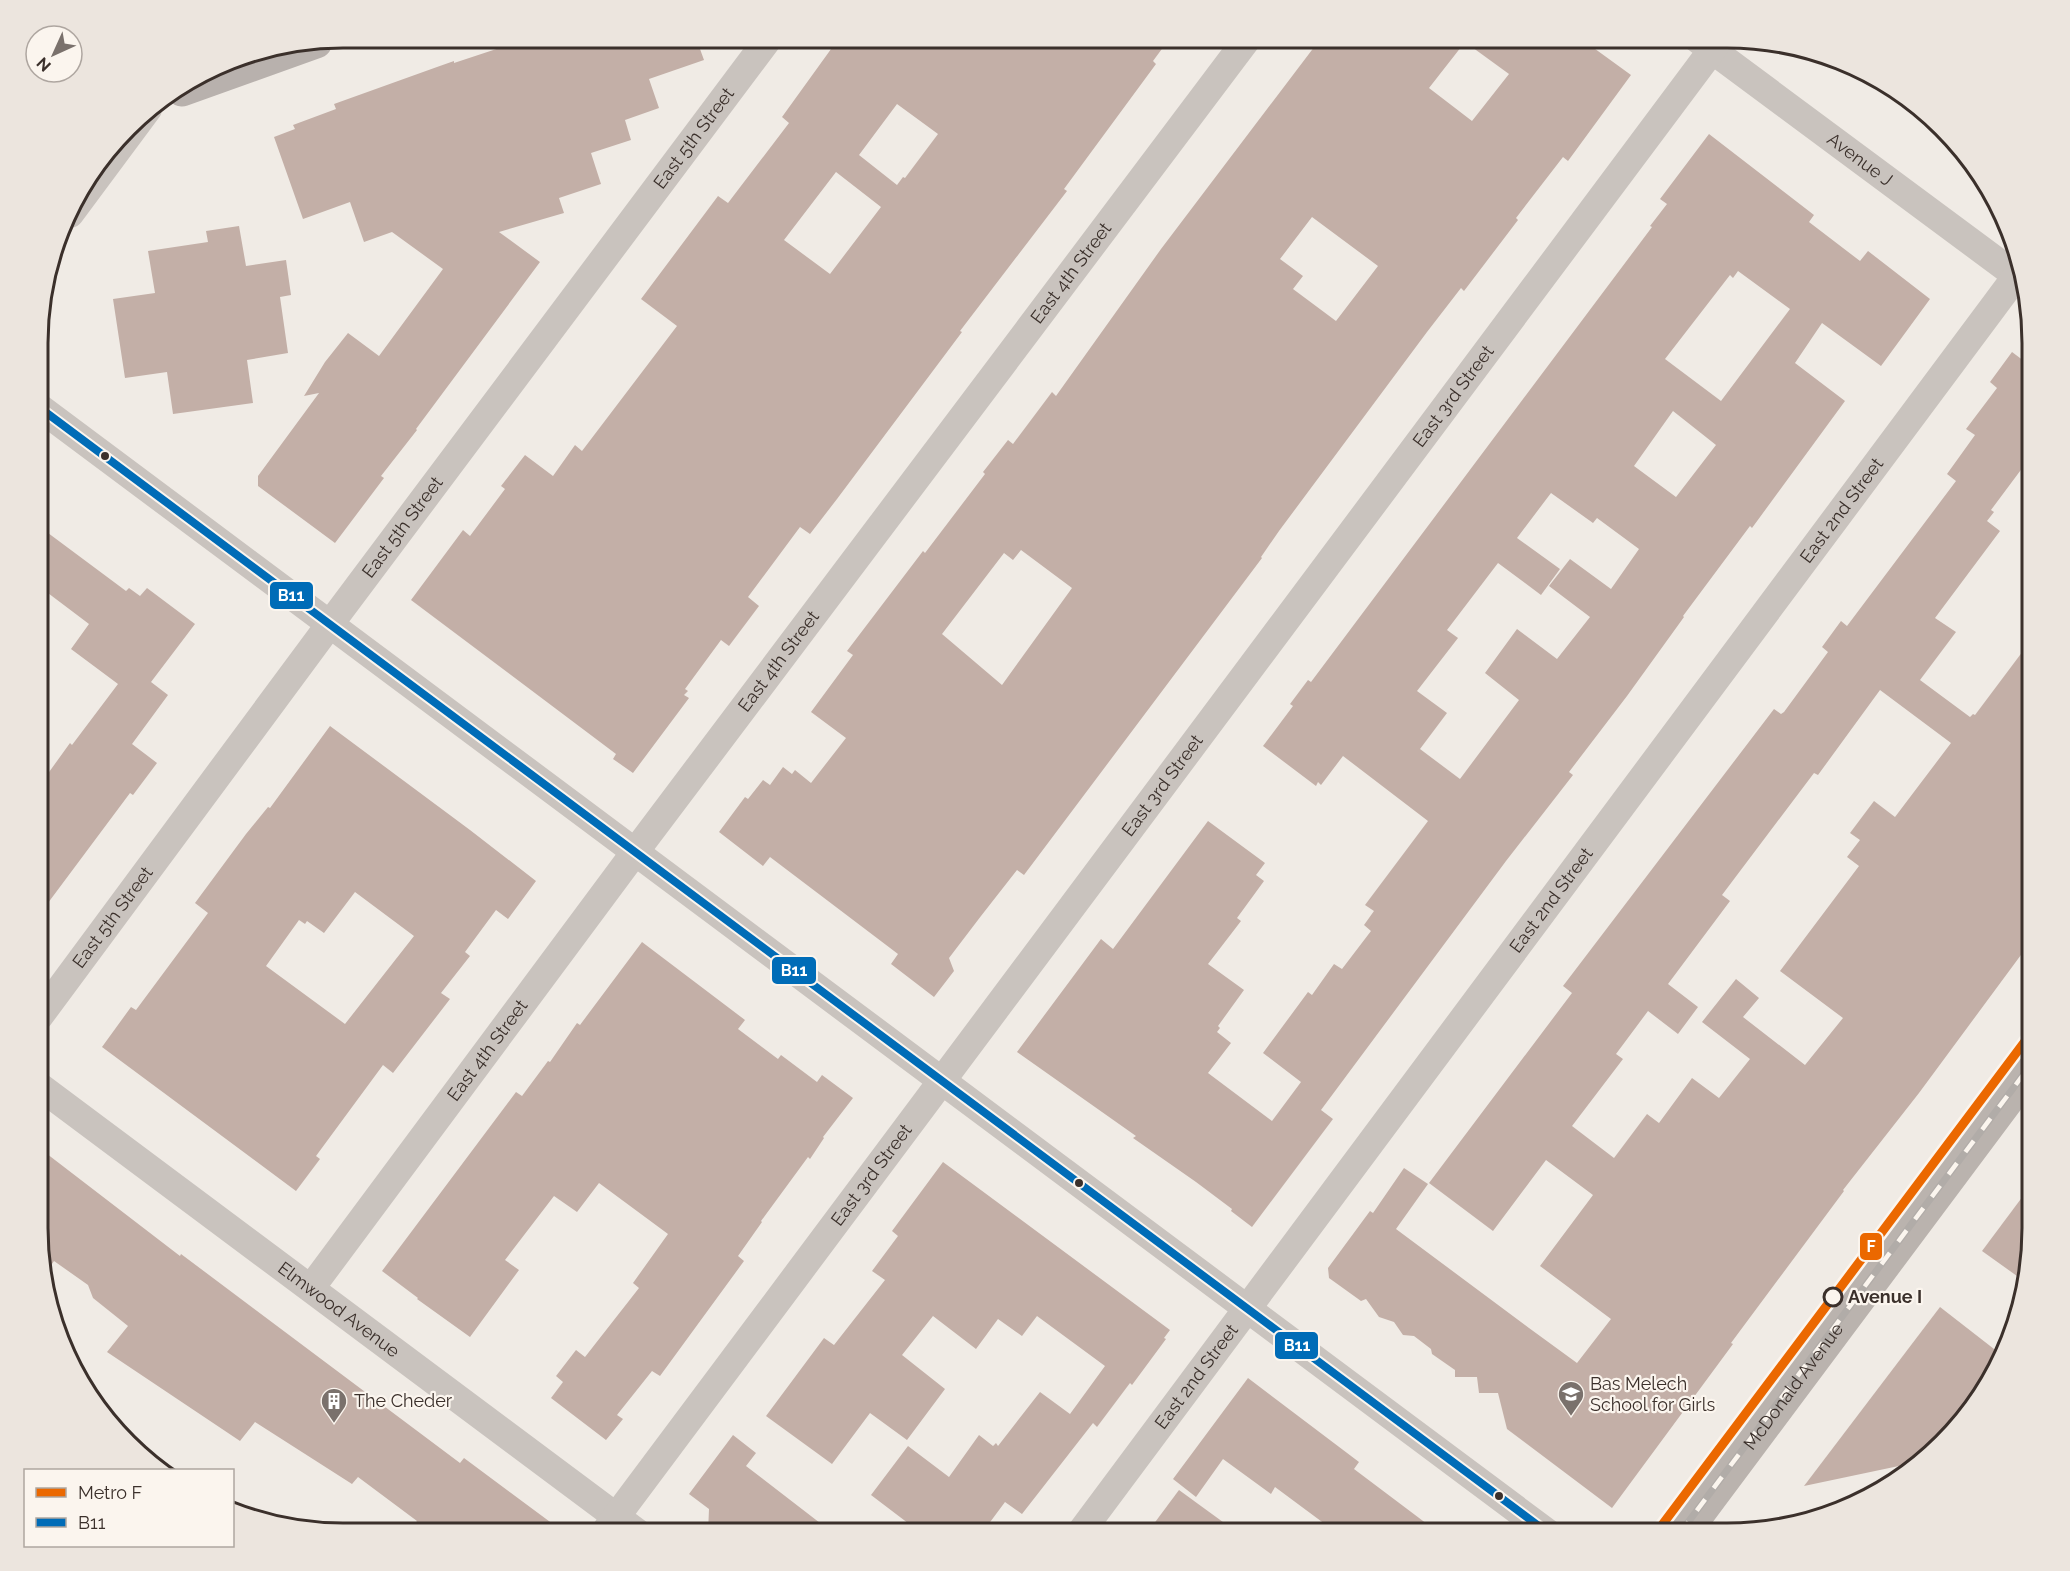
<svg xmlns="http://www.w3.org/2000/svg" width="2070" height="1571" font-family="Raleway,sans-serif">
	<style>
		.building { fill: #c3afa7; fill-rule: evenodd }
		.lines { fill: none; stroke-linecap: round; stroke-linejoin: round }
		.minor { stroke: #c9c3be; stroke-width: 28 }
		.secondary { stroke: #bab3ae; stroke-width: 33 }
		.primary { stroke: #b8b1ad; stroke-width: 33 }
		.rail-casing { stroke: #b1aca8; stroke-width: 7 }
		.rail { stroke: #fbf5ee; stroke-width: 4.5; stroke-dasharray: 14; stroke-linecap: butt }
		.bus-1-casing { stroke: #fbf5ee; stroke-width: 12 }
		.bus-1 { stroke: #006cb7; stroke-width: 8 }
		.metro-1-casing { stroke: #fbf5ee; stroke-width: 14 }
		.metro-1 { stroke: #eb6800; stroke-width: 9 }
		.bus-dot { fill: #3b302b; stroke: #fbf5ee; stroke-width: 2 }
		.stop-dot { fill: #fbf5ee; stroke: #3b302b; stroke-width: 3 }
		.labels { text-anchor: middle; stroke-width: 4.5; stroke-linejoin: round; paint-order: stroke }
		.street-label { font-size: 18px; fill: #3b302b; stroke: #fbf5ee }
		.stop-label { font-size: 18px; font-weight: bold; fill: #3b302b; stroke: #fbf5ee; text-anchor: start }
		.poi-label { font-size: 18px; fill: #3b302b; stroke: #fbf5ee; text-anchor: start }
		.rim { fill: none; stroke: #3b302b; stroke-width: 3 }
		.line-badge { stroke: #fbf5ee; stroke-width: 2 }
		.badge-label { font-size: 16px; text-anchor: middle; font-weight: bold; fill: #fff }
	</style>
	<rect width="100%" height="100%" fill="#f0ebe5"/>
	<!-- building -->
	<g class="building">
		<polygon points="530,38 696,38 704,60 649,79 659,108 625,120 631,140 591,153 601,184 559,198 564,213 499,232 540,262 416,429 417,430 381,476 384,478 335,543 258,486 258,476 319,393 304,396 325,362 348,333 379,356 443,269 392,232 364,242 350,202 303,219 274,137 295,129 293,125 336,109 334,104 437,67 454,61 454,63"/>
		<path d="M839,38H1170L1153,61L1156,64L1064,189L1067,191L960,331L962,332L837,499L810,534L800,527L748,597L759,606L729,646L721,640L685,689L688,691L684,695L689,698L633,773L613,759L616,754L411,600L463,530L470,536L505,489L501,486L525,455L553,476L575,445L582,451L677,326L641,299L718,196L728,203L789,123L782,117ZM897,104L938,134L905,178L903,177L897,185L859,155ZM836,172L881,207L830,274L784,240Z"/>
		<path d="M1321,38H1580L1631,75L1568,161L1563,157L1516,218L1518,220L1464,291L1461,288L1427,332L1279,531L1261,557L1262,558L1024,875L1017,870L981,916L949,958L954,971L934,997L891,964L898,954L770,857L763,866L719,832L745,797L748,799L763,780L770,785L783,767L792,774L795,770L811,783L846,738L811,712L853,655L847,651L923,551L925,553L985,474L983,472L1008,440L1013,444L1052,392L1056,396L1161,249ZM1465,42L1509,74L1472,121L1429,88ZM1312,217L1378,266L1336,321L1293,289L1303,276L1280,259ZM1021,550L1072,588L1002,685L942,634L1004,553L1013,560Z"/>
		<path d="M1709,134L1814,215L1809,222L1860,261L1868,251L1930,299L1881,366L1822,323L1795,363L1845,401L1752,528L1750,526L1683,616L1684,617L1627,696L1569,772L1573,775L1506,861L1321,1110L1333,1119L1252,1227L1231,1211L1232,1209L1196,1182L1133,1138L1136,1136L1017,1052L1101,939L1113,949L1208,821L1265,863L1256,875L1264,881L1237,918L1241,921L1208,964L1244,990L1218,1026L1220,1028L1217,1032L1231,1043L1208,1073L1272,1121L1301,1082L1263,1053L1308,992L1312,995L1334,964L1342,969L1371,931L1364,925L1374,911L1365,905L1428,821L1343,756L1321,785L1318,782L1316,786L1263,746L1293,706L1290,704L1308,680L1311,682L1652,227L1650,226L1667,204L1660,199ZM1738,271L1790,309L1721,401L1665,359L1730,275L1733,278ZM1673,411L1716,445L1676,497L1634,466ZM1551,493L1593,523L1597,518L1639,549L1611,589L1570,559L1549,586L1590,617L1557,659L1517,629L1485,673L1519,700L1460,779L1420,749L1447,713L1417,691L1458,638L1447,630L1498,563L1541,595L1560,569L1517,538Z"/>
		<polygon points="239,226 246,266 286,260 291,295 280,297 288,353 247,360 253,403 173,414 167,372 125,378 113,299 155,293 148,251 208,242 206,231"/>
		<path d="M2012,352L2032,367V455L1991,510L1994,512L1987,521L2000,531L1935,618L1956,632L1920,680L1970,717L1973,714L1975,715L2032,639V940L1919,1093L1843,1190L1844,1191L1731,1343L1733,1344L1612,1508L1507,1429L1498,1393H1479L1477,1377H1455V1370L1432,1354L1431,1349L1414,1336L1403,1335L1394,1322L1379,1317L1366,1299L1361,1301L1329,1278L1328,1268L1370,1211L1373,1213L1404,1168L1428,1184L1396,1229L1529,1328L1577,1363L1611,1319L1540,1266L1593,1195L1546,1160L1493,1231L1429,1183L1572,993L1563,986L1774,709L1781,714L1784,712L1828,652L1822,647L1841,621L1847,626L1956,481L1947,474L1975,435L1966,429L1997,388L1990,382ZM1880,690L1951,743L1895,817L1874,801L1850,833L1860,840L1847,857L1859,866L1780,971L1843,1018L1805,1065L1743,1017L1759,998L1736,979L1702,1022L1750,1059L1719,1098L1692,1078L1659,1123L1647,1114L1614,1158L1572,1126L1623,1059L1616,1054L1648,1011L1678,1034L1698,1007L1668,984L1730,901L1722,895L1814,773L1818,775Z"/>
		<polygon points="40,527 126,591 129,588 140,596 147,588 195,624 151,682 168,695 132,744 157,763 133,795 130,793 39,915 39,786 70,743 72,745 118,684 71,649 89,624 40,587"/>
		<path d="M330,726L470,830L536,881L508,919L496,910L465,952L470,956L441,993L450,999L393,1073L383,1065L316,1156L320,1159L296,1191L102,1047L131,1007L136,1010L208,913L195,903L246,834L268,807L270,808ZM355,892L414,936L345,1024L266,966L299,920L305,924L307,921L324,933Z"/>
		<polygon points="642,942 745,1020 738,1029 778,1059 781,1055 817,1082 822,1075 853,1098 823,1137 824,1138 810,1159 808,1157 761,1221 762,1222 738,1256 744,1261 660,1376 652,1371 617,1415 623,1419 606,1440 551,1398 563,1382 556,1376 576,1350 585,1357 639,1288 633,1283 668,1234 599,1183 577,1212 554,1196 505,1260 519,1270 470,1337 417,1299 418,1298 382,1271 516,1092 522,1096 548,1061 550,1062 577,1023 580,1025"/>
		<polygon points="38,1147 180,1256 181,1254 460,1463 464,1458 565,1533 408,1533 417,1521 358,1477 352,1484 255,1422 240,1441 107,1352 128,1326 93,1298 88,1285 54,1261 45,1274 38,1248"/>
		<polygon points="943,1162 1170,1330 1164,1338 1166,1339 1132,1385 1130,1383 1097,1427 1093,1423 1022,1514 1005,1502 982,1533 921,1533 871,1495 908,1446 949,1477 979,1435 993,1446 996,1443 998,1446 1040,1392 1070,1414 1105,1366 1037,1316 1022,1336 998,1319 976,1349 933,1316 902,1355 945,1389 907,1440 870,1413 832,1464 766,1416 824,1338 834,1345 885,1280 872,1271 898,1236 892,1231"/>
		<polygon points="2032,1184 2032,1248 2024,1281 1982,1251"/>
		<polygon points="1940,1307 2003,1356 1957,1429 1913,1463 1804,1486"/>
		<polygon points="1248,1378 1359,1462 1354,1469 1439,1533 1337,1533 1275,1487 1271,1494 1223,1459 1196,1497 1173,1479"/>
		<polygon points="733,1435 756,1453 746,1466 833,1533 708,1533 709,1509 689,1494"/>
		<polygon points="1179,1490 1238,1533 1147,1533"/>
	</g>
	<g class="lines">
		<!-- minor -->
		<g class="minor">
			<path id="s1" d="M1696,38L2025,282"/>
			<polyline points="70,214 148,109"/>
			<polyline points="40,408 1548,1533"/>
			<path id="s2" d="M39,1017L330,624L769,38"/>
			<path id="s3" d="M39,1086L638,1533"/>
			<path id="s4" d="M311,1288L635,852L1248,38"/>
			<path id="s5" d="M604,1533L1721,38"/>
			<path id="s6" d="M1080,1533L2023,267"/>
		</g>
		<!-- secondary -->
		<path class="secondary" id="s7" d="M1684,1533L2032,1067"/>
		<!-- primary -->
		<polyline class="primary" points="182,90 316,42"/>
		<!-- rail casing -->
		<g class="rail-casing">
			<polyline id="rail" points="1680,1533 2032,1063"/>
		</g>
		<!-- rail -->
		<use href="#rail" class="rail"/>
		<!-- bus-1 casing -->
		<g class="bus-1-casing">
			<polyline id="bus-1" points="40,408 1548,1533"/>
		</g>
		<!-- bus-1 -->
		<use href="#bus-1" class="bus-1"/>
		<!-- metro-1 casing -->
		<g class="metro-1-casing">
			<polyline id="metro-1" points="1656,1533 2032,1032"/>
		</g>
		<!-- metro-1 -->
		<use href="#metro-1" class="metro-1"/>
	</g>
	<!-- icons -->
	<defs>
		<g id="school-pin" transform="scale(1.35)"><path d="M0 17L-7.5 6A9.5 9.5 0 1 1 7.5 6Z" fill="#7a716c" stroke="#fbf5ee"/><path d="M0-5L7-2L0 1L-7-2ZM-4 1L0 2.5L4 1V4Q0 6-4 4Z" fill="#fff"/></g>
		<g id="building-pin" transform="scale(1.35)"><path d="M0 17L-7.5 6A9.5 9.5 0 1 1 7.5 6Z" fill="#7a716c" stroke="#fbf5ee"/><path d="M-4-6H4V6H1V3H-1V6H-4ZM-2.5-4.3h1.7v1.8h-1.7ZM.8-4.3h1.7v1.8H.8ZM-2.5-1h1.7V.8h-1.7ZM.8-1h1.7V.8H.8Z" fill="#fff"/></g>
	</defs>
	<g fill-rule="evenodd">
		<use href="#school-pin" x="1571" y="1394"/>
		<use href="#building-pin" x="334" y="1401"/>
	</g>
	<!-- markers -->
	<g class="bus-dot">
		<circle cx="105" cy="456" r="5"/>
		<circle cx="1079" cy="1183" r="5"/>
		<circle cx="1499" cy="1496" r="5"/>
	</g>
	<circle class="stop-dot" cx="1833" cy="1297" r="9"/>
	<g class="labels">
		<!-- street labels -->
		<g class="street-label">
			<text dy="6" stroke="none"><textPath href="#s2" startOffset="1096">East 5th Street</textPath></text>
			<text dy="6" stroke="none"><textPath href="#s1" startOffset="204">Avenue J</textPath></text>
			<text dy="6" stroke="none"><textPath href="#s4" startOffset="1268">East 4th Street</textPath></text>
			<text dy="6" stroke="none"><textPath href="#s5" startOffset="1419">East 3rd Street</textPath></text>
			<text dy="6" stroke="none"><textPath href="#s6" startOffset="1275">East 2nd Street</textPath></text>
			<text dy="6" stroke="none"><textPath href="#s2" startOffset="610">East 5th Street</textPath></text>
			<text dy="6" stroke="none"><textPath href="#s4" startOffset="782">East 4th Street</textPath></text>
			<text dy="6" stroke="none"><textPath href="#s5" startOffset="933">East 3rd Street</textPath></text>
			<text dy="6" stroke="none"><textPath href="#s6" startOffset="789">East 2nd Street</textPath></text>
			<text dy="6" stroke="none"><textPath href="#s2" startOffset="124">East 5th Street</textPath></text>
			<text dy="6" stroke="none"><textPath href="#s4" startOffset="296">East 4th Street</textPath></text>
			<text dy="6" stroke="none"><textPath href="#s5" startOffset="447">East 3rd Street</textPath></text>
			<text dy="6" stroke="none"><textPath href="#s3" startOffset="374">Elmwood Avenue</textPath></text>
			<text dy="6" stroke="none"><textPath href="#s6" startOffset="195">East 2nd Street</textPath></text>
			<text dy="6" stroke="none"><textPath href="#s7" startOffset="183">McDonald Avenue</textPath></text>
		</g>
		<!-- stop labels -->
		<g class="stop-label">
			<text x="1848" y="1303">Avenue I</text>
		</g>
		<!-- poi labels -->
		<g class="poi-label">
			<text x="1590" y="1390">Bas Melech<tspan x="1590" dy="21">School for Girls</tspan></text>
			<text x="354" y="1407">The Cheder</text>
		</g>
	</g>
	<!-- crop -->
	<path d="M0 0H2070V1571H0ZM343 48H1727A295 295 0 0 1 2022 343V1228A295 295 0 0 1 1727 1523H343A295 295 0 0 1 48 1228V343A295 295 0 0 1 343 48Z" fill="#ece5de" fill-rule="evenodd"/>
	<path class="rim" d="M343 48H1727A295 295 0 0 1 2022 343V1228A295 295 0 0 1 1727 1523H343A295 295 0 0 1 48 1228V343A295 295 0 0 1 343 48Z"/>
	<g class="line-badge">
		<rect x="269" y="581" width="45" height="29" rx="6" fill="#006cb7"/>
		<rect x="771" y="956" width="46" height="29" rx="6" fill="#006cb7"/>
		<rect x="1859" y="1232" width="24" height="29" rx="6" fill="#eb6800"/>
		<rect x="1274" y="1331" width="45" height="29" rx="6" fill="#006cb7"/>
	</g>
	<g class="badge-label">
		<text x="291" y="601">B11</text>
		<text x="794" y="976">B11</text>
		<text x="1871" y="1252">F</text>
		<text x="1297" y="1351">B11</text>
	</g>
	<!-- legend -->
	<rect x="24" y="1469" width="210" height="78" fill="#fbf5ee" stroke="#aea6a0" stroke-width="1.5"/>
	<rect x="36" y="1488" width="30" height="9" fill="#eb6800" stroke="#aea6a0" stroke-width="1.5"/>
	<text x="78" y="1499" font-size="18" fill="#3b302b">Metro F</text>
	<rect x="36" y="1518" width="30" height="9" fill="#006cb7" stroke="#aea6a0" stroke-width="1.5"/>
	<text x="78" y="1529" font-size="18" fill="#3b302b">B11</text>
	<!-- north arrow -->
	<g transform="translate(54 54) rotate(225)"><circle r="28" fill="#fbf5ee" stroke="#aea6a0" stroke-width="1.5"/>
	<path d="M0-4.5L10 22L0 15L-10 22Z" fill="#7a716c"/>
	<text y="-9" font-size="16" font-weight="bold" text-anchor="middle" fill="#3b302b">N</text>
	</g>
</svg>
